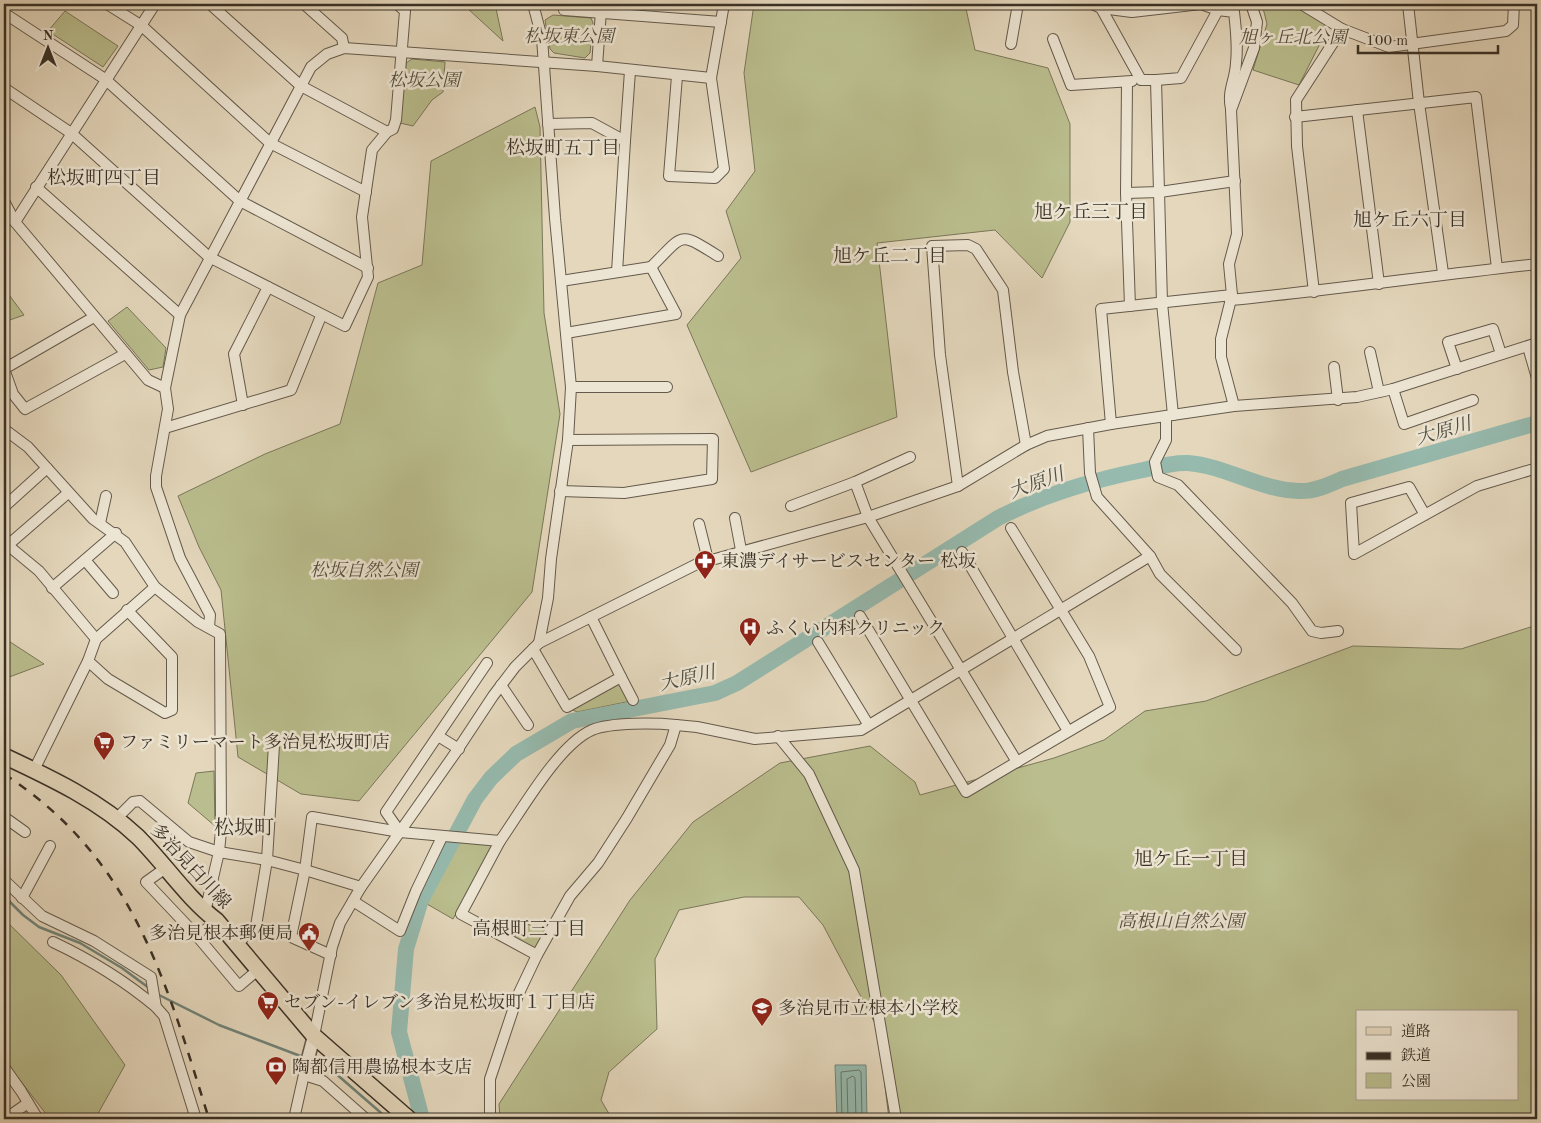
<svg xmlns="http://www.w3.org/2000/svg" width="1541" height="1123" font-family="'Old Standard TT','Noto Serif JP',serif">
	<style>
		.green { fill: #babd8d; stroke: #7a775a; fill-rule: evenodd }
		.water { fill: #96baae; stroke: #718378 }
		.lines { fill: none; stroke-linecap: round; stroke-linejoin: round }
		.shore { stroke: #68766a; stroke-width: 1 }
		.stream { stroke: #718378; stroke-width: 2.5 }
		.river { stroke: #96baae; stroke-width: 16 }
		.minor-casing { stroke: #645a4c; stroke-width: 12 }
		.tertiary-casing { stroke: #645a4c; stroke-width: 15 }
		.primary-casing { stroke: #393126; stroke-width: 18 }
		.minor { stroke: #ede5d3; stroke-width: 10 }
		.tertiary { stroke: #ede5d3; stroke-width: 12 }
		.primary { stroke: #e4d7bc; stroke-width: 15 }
		.rail { stroke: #393126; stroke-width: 2.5; stroke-dasharray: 9 9; stroke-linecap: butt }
		.labels { text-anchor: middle; stroke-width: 5; stroke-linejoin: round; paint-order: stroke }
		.park-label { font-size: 18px; font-style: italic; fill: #534d3b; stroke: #ede5d3 }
		.poi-label { font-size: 18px; fill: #393126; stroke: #ede5d3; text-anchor: start }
		.street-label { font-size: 18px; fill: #393126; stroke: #ede5d3 }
		.neighbourhood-label { font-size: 19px; fill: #393126; stroke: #ede5d3 }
		.water-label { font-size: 19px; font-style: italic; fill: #4c4c41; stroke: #ede5d3 }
		.quarter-label { font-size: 20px; fill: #393126; stroke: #ede5d3 }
	</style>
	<rect width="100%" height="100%" fill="#e4d7bc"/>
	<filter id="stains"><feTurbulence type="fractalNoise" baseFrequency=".004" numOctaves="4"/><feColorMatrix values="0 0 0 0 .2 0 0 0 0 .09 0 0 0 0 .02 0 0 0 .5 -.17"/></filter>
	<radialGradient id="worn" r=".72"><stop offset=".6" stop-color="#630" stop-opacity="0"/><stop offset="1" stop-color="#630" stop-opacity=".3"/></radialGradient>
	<!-- green -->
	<g class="green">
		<polygon points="462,4 495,4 503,41 467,8"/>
		<polygon points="754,4 965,4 975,50 1048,68 1070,124 1070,222 1042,278 995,230 877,243 897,417 751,472 687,325 741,258 726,211 755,171 744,73"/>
		<polygon points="1262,4 1293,4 1325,24 1327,30 1299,85 1253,70 1267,24"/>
		<polygon points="65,11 118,46 103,67 48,31"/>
		<polygon points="553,15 591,18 593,23 590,53 585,58 554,53 550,49 545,20"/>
		<polygon points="412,59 445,62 443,92 432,100 413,126 400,123 406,63"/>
		<polygon points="535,107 540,127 544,313 560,414 532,592 359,801 301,794 238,757 221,590 199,547 178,496 265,454 340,424 378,283 422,265 431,161"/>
		<polygon points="4,288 24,315 4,322"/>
		<polygon points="127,307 166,348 163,367 149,370 108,321"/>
		<path d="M1537,625V1119H889L878,1029L823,925L799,897H744L679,910L655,959L657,1029L609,1072L601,1100L612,1119H500L499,1104L630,900L693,822L780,763L870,746L915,782L920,795L1054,758L1104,740L1145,711L1206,701L1353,646L1461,649ZM1357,1012H1517V1099H1357Z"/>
		<polygon points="4,638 44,664 4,679"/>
		<polygon points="617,682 622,684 631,701 577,712 573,710 575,706"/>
		<polygon points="214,771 215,826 188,803 196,773"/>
		<polygon points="457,841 493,844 453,919 427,904"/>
		<polygon points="4,919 61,975 125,1065 95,1119 50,1119 5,1061 4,1063"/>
		<polygon points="518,921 545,930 534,950 504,934"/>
	</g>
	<!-- water -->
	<polygon class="water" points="835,1065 866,1065 867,1119 837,1119"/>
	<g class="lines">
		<!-- shore -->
		<g class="shore">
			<polyline points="842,1119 841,1072 859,1070 861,1072 862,1119"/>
			<polyline points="848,1119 847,1079 853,1076 855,1078 856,1119"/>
		</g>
		<!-- stream -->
		<g class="stream">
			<polyline points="4,896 23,915 39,927 80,943 122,968 149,988"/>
			<polyline points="157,994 219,1025 303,1057"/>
			<polyline points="312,1062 334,1072 388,1119"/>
		</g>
		<!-- river -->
		<path class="river" d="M422,1119L399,1032L406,949L421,900L475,799L491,778L516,754L572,721L715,693L737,683L998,518C1043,495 1093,480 1143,470C1156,467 1174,462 1188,463C1226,466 1260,490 1299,491C1313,492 1329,485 1342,479L1537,423"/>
		<!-- minor casing -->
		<g class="minor-casing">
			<g id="minor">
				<polyline points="107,4 142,26 270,143 366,192"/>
				<polyline points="210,4 301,86 387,132"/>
				<polyline points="304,4 342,38 344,48"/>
				<polyline points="533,4 542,38 555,218 571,387 568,440 551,559 548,598 539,643"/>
				<polyline points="564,4 564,10 721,22"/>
				<polyline points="1092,4 1101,8 1141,80 1156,80 1162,303 1173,415"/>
				<polyline points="1301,4 1342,29 1296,100 1297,146 1314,292"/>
				<polyline points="1408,4 1419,103 1443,273"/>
				<path d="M1102,5L1101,8L1132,12L1201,4L1218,10L1234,12C1236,30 1238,45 1236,63C1235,82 1227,90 1231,109"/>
				<polyline points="4,13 105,79 240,201 368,268"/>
				<polyline points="1342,29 1389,47 1506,31 1513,25 1514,4"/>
				<polyline points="1053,39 1071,85 1132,81"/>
				<polyline points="1011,44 1018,4"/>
				<polyline points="597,66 601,11"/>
				<polyline points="677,76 669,176 715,178 724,169 711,78 724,4"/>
				<polyline points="1156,80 1181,78 1218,10"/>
				<polyline points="1127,82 1126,193 1130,306"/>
				<polyline points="4,88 71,133 209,257 345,326 368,277 362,217 372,150 387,132 393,129 396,120 405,11 397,4"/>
				<polyline points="1357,110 1379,284"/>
				<polyline points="1295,117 1476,97 1497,268"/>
				<polyline points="548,124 592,123 625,141 617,272"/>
				<polyline points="625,141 630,71"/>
				<polyline points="36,187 180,315"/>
				<polyline points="1126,193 1160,192 1235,181"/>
				<polyline points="4,201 15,222 148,380 165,388"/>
				<polyline points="15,222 155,4"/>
				<path d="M651,267C684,235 677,230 718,256"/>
				<polyline points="561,281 651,267 676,314 566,333"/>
				<path d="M1230,300C1333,290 1435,275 1537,264"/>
				<polyline points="94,317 4,369 13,394 25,409 125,354"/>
				<polyline points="1528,347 1537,378"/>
				<polyline points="1370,352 1379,392"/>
				<polyline points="1334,367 1338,400"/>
				<polyline points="1457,369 1448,342 1493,329 1501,354"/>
				<polyline points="571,387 667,387"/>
				<polyline points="1393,389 1404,424 1473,400"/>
				<polyline points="243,405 234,354 268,287"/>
				<polyline points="1234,406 1221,357 1221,339 1232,295 1229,264 1237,234 1231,110 1254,48 1257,22 1251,4"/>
				<polyline points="1166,416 1166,440 1155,462 1158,477 1178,485 1292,603 1312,631 1321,633 1338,631"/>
				<polyline points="1111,424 1101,309 1232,295"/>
				<polyline points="165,428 291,390 321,316"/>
				<polyline points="4,429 28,447 93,519 125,542 155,587 198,622 220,634 221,831 219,852 205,912"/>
				<polyline points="855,482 868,517 1017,762"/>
				<polyline points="958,486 940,355 932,246 968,245 976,249 1003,290 1013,372 1026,445"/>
				<polyline points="560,491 624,493 712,479 713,439 568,440"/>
				<polyline points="791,506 855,482 910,457"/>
				<polyline points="4,507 47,468"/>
				<polyline points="1425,515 1409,487 1351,503 1354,554 1477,486 1537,468"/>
				<polyline points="735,518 741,550"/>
				<polyline points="100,523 106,496"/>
				<polyline points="699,524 708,560"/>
				<polyline points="4,542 39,571 96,639"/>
				<polyline points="8,545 68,493"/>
				<polyline points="962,552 1068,731"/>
				<polyline points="1150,556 1160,574 1236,650"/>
				<polyline points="85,560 113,593"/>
				<polyline points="52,588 116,533"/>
				<polyline points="860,616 966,792 1110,707 1089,656 1011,528"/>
				<polyline points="209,627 210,615 180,558 156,487 156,476 168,409 165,388 180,315 311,67 327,54 344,48 597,66 711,78"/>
				<polyline points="818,642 868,724"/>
				<polyline points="533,649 567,707 621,677 591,617"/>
				<polyline points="88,661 108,679 165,713 172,710 172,657 127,610"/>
				<polyline points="621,677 633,700"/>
				<polyline points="501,685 528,725"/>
				<polyline points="438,736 459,749"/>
				<polyline points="778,736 809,774 854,870 896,1119"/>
				<polyline points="34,770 88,661 96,639 155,587"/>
				<polyline points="4,817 25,832"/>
				<polyline points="117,818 133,802 140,801 189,842 219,852 267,860 305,870 361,887"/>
				<polyline points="400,832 386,812 487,663"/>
				<path d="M500,841C522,810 558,745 592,730C611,722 656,723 676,725"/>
				<polyline points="167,867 146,882 197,936 239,986 259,969"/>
				<polyline points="4,880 42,916 94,941 151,977 156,1007 164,1016 196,1119"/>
				<polyline points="22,898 50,846"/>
				<polyline points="353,901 400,931 416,891 442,837"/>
				<polyline points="197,936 217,921"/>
				<path d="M53,942C91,960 124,980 156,1007"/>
				<polyline points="237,944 256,926 267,860 274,745"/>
				<polyline points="331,955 291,937 305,870 312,817 400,832 500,841 461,914 537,955"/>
				<polyline points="314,1036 332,947 340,923 361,887 456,752 493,696 515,667 539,643 697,564 868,517 958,486 1026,445 1047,436 1111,424 1234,406 1357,397 1393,389 1537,343"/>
				<polyline points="4,1067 21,1091 38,1119"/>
				<polyline points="304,1075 323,1081 366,1119"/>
				<polyline points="5,1119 28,1103"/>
				<polyline points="294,1119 305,1070"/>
				<polyline points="490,1119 490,1079 518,995 537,955 570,896 598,863 627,818 670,745 676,725 697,727 755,739 861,730 1150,556 1097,497 1090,473 1088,428"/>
			</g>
		</g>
		<!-- tertiary casing -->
		<g class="tertiary-casing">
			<polyline id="tertiary" points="305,1070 314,1036"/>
		</g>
		<!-- primary casing -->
		<g class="primary-casing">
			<path id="primary" d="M4,756C51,778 100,801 138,837C165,864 187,898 217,921L314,1036L409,1119"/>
		</g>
		<!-- minor -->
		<use href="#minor" class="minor"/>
		<!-- tertiary -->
		<use href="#tertiary" class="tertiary"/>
		<!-- primary -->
		<use href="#primary" class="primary"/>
		<!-- rail -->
		<path class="rail" d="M4,774C134,858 166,982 209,1119"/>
	</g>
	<!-- icons -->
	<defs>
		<g id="pharmacy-pin" transform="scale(1.125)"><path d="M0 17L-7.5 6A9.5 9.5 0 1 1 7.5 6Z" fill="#8f2418" stroke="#ede5d3"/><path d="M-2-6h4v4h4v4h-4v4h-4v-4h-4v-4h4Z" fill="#fff"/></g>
		<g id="hospital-pin" transform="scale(1.125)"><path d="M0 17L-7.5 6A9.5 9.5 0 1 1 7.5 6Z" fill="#8f2418" stroke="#ede5d3"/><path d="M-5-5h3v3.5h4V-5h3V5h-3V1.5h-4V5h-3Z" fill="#fff"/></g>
		<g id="supermarket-pin" transform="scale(1.125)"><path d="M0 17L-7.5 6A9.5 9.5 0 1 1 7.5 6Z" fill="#8f2418" stroke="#ede5d3"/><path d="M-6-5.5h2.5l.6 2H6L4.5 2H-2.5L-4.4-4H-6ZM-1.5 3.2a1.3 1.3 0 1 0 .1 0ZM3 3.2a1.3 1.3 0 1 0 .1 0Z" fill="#fff"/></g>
		<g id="civic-pin" transform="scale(1.125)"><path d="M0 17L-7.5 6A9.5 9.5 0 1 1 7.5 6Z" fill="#8f2418" stroke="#ede5d3"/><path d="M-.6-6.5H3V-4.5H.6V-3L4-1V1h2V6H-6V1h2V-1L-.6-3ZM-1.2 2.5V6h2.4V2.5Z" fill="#fff"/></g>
		<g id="school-pin" transform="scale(1.125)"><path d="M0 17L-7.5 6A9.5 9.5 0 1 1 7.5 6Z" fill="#8f2418" stroke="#ede5d3"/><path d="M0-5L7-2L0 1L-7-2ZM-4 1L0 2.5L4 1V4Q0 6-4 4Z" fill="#fff"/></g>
		<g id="bank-pin" transform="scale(1.125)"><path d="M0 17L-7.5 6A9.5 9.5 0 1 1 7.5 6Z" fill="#8f2418" stroke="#ede5d3"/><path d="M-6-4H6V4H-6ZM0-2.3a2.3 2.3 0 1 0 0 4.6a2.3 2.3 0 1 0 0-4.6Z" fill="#fff"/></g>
	</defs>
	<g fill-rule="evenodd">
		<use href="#pharmacy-pin" x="705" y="561"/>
		<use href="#hospital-pin" x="750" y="628"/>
		<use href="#supermarket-pin" x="104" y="742"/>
		<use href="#civic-pin" x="309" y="933"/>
		<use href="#supermarket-pin" x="268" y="1002"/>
		<use href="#school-pin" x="762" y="1008"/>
		<use href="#bank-pin" x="276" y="1067"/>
	</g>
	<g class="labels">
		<!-- park labels -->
		<g class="park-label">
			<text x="569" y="42">松坂東公園</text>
			<text x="1293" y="43">旭ヶ丘北公園</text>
			<text x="424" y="86">松坂公園</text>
			<text x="364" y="576">松坂自然公園</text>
			<text x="1181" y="927">高根山自然公園</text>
		</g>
		<!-- poi labels -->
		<g class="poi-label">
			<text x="721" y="567">東濃デイサービスセンター 松坂</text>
			<text x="766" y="634">ふくい内科クリニック</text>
			<text x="120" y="748">ファミリーマート多治見松坂町店</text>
			<text x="293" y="939" text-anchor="end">多治見根本郵便局</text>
			<text x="284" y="1008">セブン-イレブン多治見松坂町１丁目店</text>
			<text x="778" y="1014">多治見市立根本小学校</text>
			<text x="292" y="1073">陶都信用農協根本支店</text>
		</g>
		<!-- street labels -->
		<g class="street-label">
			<text transform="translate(191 866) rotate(47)" y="6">多治見白川線</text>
		</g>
		<!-- neighbourhood labels -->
		<g class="neighbourhood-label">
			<text x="563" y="154">松坂町五丁目</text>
			<text x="104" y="184">松坂町四丁目</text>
			<text x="1091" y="218">旭ケ丘三丁目</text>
			<text x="1410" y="226">旭ケ丘六丁目</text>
			<text x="890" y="262">旭ケ丘二丁目</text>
			<text x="1191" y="865">旭ケ丘一丁目</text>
			<text x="529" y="935">高根町三丁目</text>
		</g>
		<!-- water labels -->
		<g class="water-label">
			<text transform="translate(1443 430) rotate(-16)" y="7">大原川</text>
			<text transform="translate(1036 482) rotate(-20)" y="7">大原川</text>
			<text transform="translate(687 677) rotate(-13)" y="7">大原川</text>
		</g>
		<!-- quarter labels -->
		<g class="quarter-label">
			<text x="244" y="834">松坂町</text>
		</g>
	</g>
	<!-- margin -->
	<rect width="1541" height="1123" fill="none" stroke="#e4d7bc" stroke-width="20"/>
	<rect x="5" y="5" width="1531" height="1113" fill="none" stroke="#393126" stroke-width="2.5"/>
	<rect x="10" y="10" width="1521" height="1103" fill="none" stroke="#393126"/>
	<!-- legend -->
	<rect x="1356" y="1010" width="162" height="90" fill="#ede5d3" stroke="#a59d8e"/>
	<rect x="1366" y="1027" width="25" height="8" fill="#e4d7bc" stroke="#a59d8e"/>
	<text x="1401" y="1036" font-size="15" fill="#393126">道路</text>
	<rect x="1366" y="1052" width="25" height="8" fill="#393126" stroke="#a59d8e"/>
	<text x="1401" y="1060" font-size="15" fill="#393126">鉄道</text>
	<rect x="1366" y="1073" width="25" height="15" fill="#babd8d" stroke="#a59d8e"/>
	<text x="1401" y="1086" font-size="15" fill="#393126">公園</text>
	<!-- north arrow -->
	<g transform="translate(48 48)" stroke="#ede5d3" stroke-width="4" paint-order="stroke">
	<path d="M0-4L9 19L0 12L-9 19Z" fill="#393126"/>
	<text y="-8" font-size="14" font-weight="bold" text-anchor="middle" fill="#393126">N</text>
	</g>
	<!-- scale -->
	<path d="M1358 45v8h140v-8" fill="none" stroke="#393126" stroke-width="2.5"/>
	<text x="1366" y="45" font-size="15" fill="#393126" stroke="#ede5d3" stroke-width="4" paint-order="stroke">100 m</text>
	<rect width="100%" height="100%" filter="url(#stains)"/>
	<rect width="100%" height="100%" fill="url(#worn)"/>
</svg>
